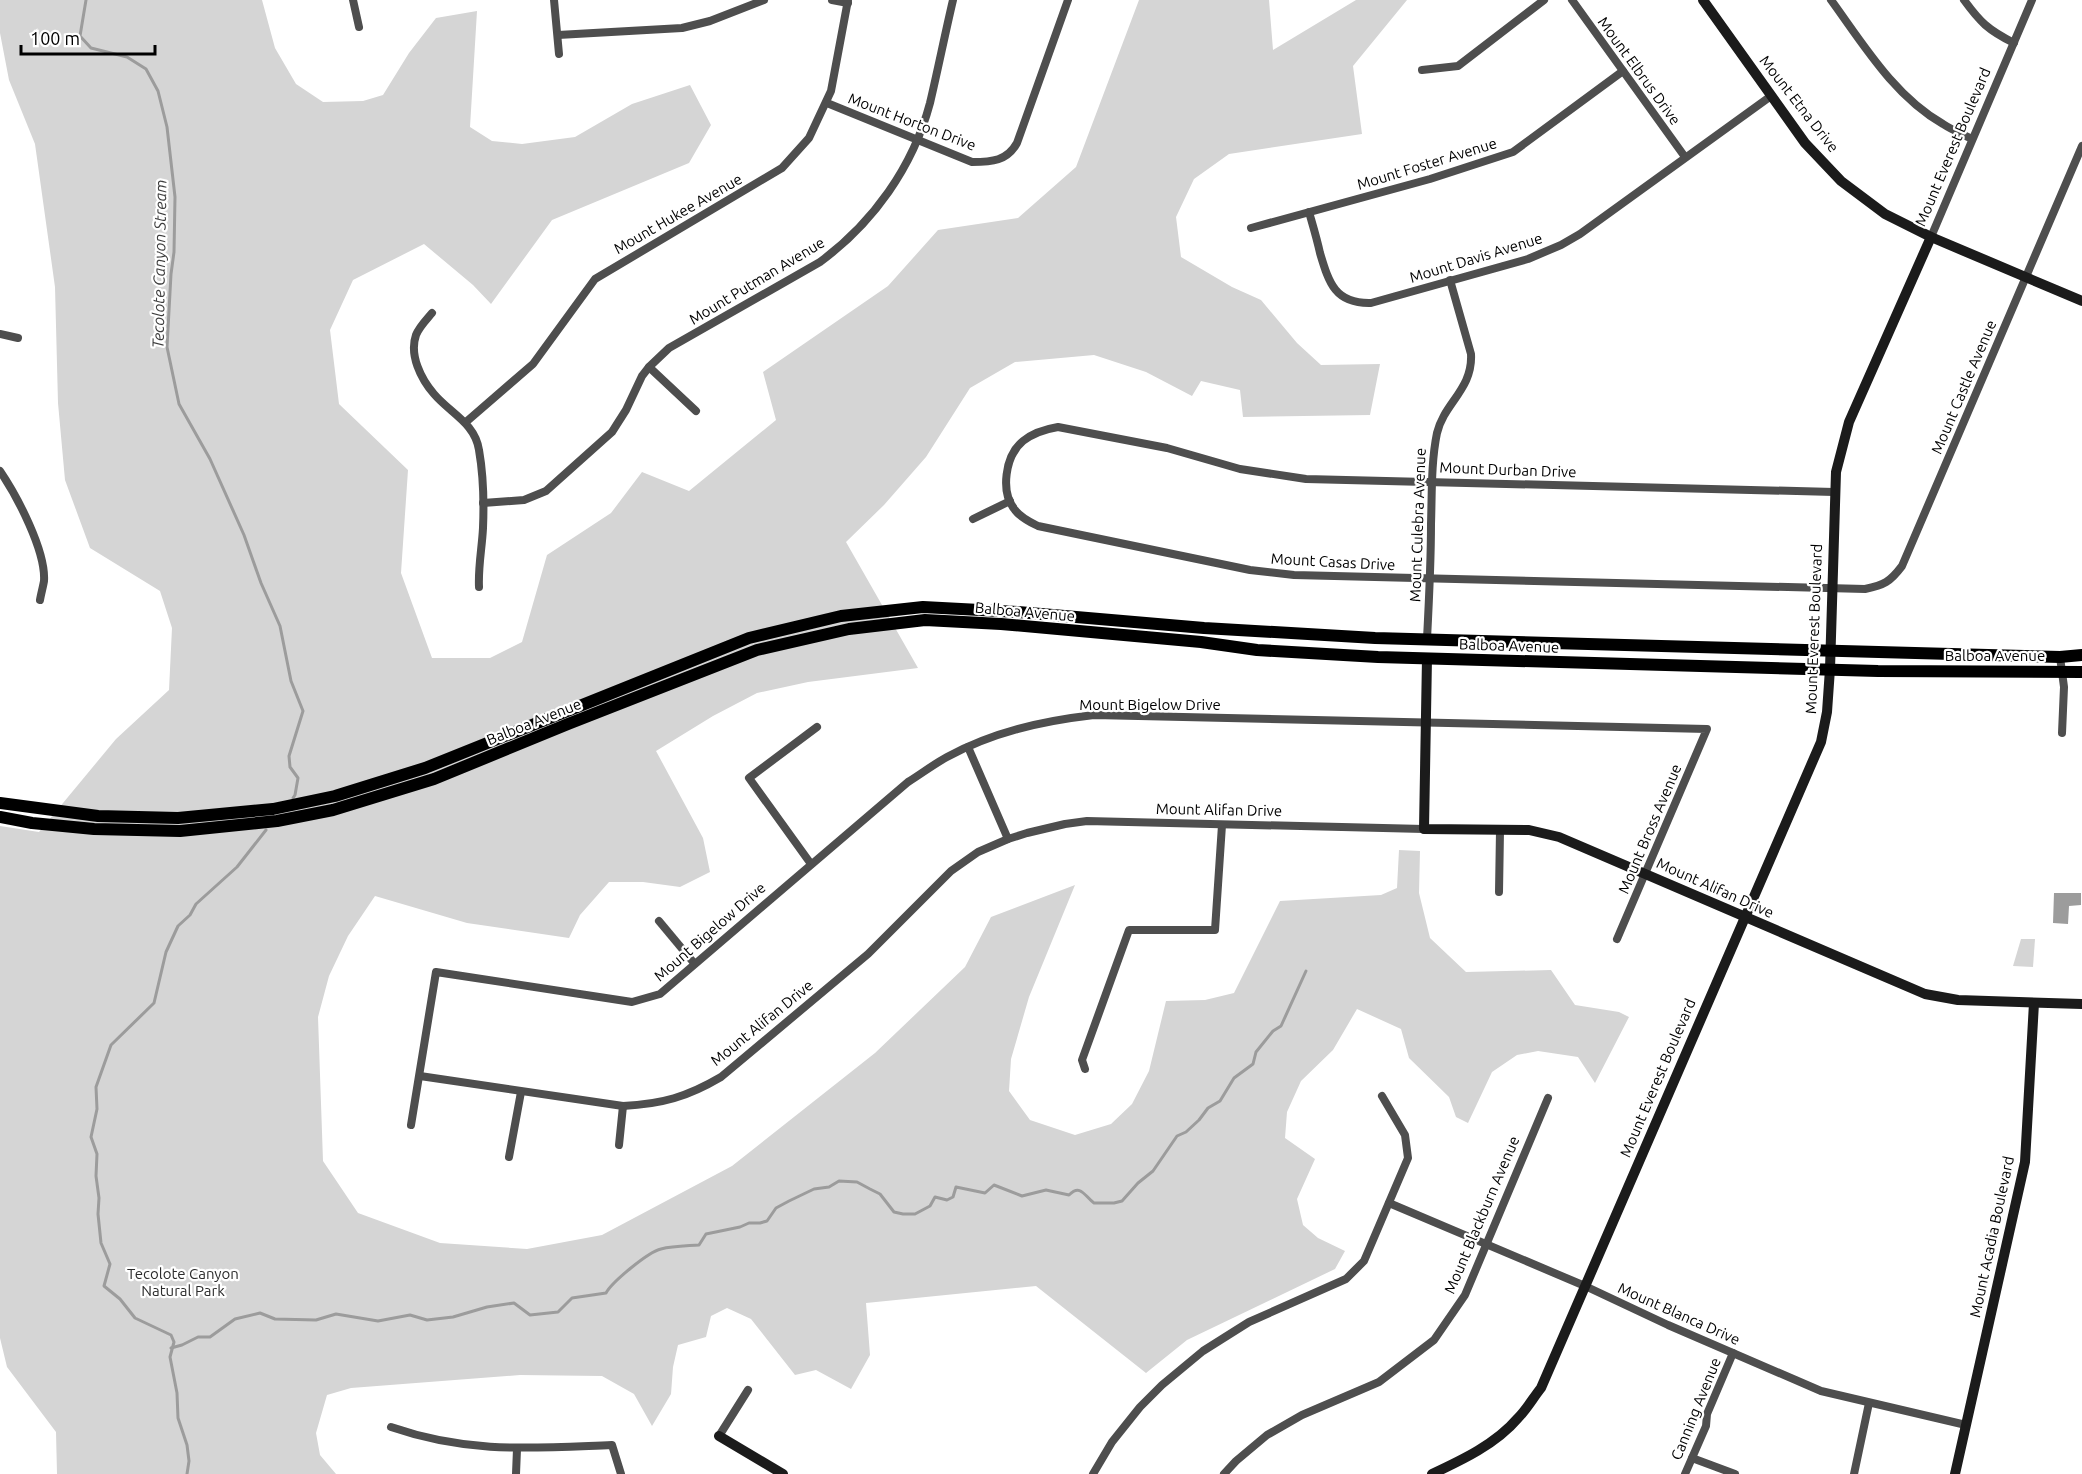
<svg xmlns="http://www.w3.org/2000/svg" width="2082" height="1474" font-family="Ubuntu,sans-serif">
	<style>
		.green { fill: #d5d5d5 }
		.water { fill: #9c9c9c }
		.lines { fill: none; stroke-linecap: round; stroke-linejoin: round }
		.stream { stroke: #9c9c9c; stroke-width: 3 }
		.street { stroke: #4e4e4e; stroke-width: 8 }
		.secondary { stroke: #1b1b1b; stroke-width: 10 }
		.primary { stroke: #000; stroke-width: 12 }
		.labels { text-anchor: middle; stroke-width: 4.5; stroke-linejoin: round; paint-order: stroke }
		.street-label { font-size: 15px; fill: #000; stroke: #fff }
		.park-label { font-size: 15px; fill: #2c2c2c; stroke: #fff }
		.water-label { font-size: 16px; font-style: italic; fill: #3d3d3d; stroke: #fff }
	</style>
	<rect width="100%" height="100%" fill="#fff"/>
	<!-- green -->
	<g class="green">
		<polygon points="0,0 262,0 275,48 296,84 323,102 363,101 383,95 409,53 436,18 477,11 470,127 492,141 522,144 575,137 632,104 690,85 711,125 689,163 552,220 491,304 473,285 424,244 353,280 330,330 339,404 408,470 401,573 432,658 490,658 522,642 547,555 611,513 642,472 689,491 776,420 763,372 888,286 938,230 1018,218 1076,167 1139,0 1269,0 1273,50 1356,0 1407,0 1353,66 1362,134 1229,154 1194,179 1176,217 1181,257 1232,287 1261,300 1297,343 1321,365 1380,364 1370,415 1243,417 1240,390 1201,381 1192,396 1146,372 1094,355 1015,362 970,388 926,457 884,505 846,542 918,668 808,682 757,693 713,716 656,751 703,838 710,872 680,887 643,882 609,882 580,915 569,938 467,923 375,896 348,936 329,976 318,1017 323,1161 358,1213 440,1243 527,1249 602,1235 732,1166 875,1053 965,967 991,917 1075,885 1029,997 1011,1059 1009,1091 1030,1120 1075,1135 1111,1124 1132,1104 1149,1071 1166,1001 1205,1000 1234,993 1280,901 1381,895 1397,888 1399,850 1420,851 1419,893 1430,938 1466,972 1551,970 1575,1005 1619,1012 1629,1017 1595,1083 1578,1057 1538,1051 1517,1055 1492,1072 1468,1123 1456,1117 1449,1097 1409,1058 1401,1029 1357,1009 1333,1050 1301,1081 1287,1112 1285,1138 1315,1159 1297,1199 1303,1225 1318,1238 1345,1251 1335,1269 1187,1340 1146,1373 1036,1286 866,1303 870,1355 851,1389 816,1370 795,1375 751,1319 727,1308 711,1316 706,1337 678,1345 673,1367 671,1394 652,1426 634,1394 602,1376 520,1375 351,1388 327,1395 316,1433 320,1455 336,1474 57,1474 56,1432 7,1367 0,1338 0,826 39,832 116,739 169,690 172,628 160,591 90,548 65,480 58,403 55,287 35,144 9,80 0,33"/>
		<polygon points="2021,939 2035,939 2033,967 2013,966"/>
	</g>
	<!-- water -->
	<polygon class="water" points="2054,893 2081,893 2081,905 2069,906 2068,924 2053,923"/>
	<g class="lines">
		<!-- stream -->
		<g class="stream">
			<polyline points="86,0 80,36 91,48 127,57 146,69 158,91 167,127 175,197 174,252 171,274 167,347 179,404 210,459 244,535 261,583 280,626 291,681 303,711 289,756 290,767 298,778 295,795 293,798"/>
			<path d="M171,1348L182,1345L198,1337H210L235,1319L260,1313L275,1319L316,1320L336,1314L378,1321L410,1315L427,1320L453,1317L487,1307L514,1303L530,1315L558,1312L572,1298L606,1293C612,1282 648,1252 661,1249C673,1246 686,1246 699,1245L706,1234L740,1227L749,1223H760L767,1221L776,1208L789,1201L814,1189L829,1187L839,1181L857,1182L870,1189L880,1194L894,1212L903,1214H915L930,1206L935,1197L947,1200L953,1197L956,1187L985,1193L994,1185L1022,1196L1046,1190L1069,1195C1081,1183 1085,1197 1094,1203H1114L1122,1201L1138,1183L1153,1171L1177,1136L1186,1132L1199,1120L1208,1108L1220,1101L1234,1078L1253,1064L1256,1052L1273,1031L1281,1026L1306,971"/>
			<polyline points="187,1474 189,1461 187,1445 178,1418 177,1393 170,1357 174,1342 171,1335 135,1318 120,1299 104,1286 110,1264 101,1243 98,1214 99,1198 96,1176 97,1154 91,1137 97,1109 96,1087 111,1045 154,1003 166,952 178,926 190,915 196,904 237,867 266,830"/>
		</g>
		<!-- street -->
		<g class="street">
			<polyline points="353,0 359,27"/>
			<polyline points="554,0 559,54"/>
			<polyline points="832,0 848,3"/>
			<polyline points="1572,0 1685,157"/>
			<path d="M1831,0C1863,44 1894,96 1943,124C1952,130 1962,134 1972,139"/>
			<path d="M1964,0C1980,22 1988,30 2014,43"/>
			<polyline points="558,35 682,28 710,21 764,0"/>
			<polyline points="1422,70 1458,66 1544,0"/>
			<path d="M827,103L972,162C992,162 1007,161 1017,143L1068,0"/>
			<path d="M1309,212C1313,226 1317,239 1320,253C1329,283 1335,304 1371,303L1528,259L1561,245L1580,234L1771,96"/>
			<polyline points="1251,228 1430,179 1513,152 1623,71"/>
			<polyline points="1931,237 2032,0"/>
			<path d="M432,313C427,319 419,327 416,335C409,355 421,379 434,394C450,413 475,423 479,450C483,473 484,504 483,528C482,548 478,567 479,587"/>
			<polyline points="0,334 18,338"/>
			<polyline points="649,367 696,411"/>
			<polyline points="466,422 533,364 595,279 782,168 809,138 831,91 848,0"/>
			<path d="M0,471C17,496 46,551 44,581C43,587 41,594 40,600"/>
			<path d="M1834,492L1306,479L1240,469L1167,448L1058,427C1046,429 1033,433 1023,441C1005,456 1000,492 1015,510C1021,518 1030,522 1038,526L1250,570L1294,575L1865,589C1884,585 1890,582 1902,566L2082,146"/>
			<path d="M483,503L524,500L546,491L612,432L626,410L642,376L649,367L669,348L820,262C873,223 913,167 930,103C938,69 945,34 953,0"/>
			<polyline points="973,519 1010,501"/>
			<path d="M1427,639C1429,601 1431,563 1431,524C1432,494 1431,462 1437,433C1444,403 1473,389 1471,354L1450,280"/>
			<polyline points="2060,657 2064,687 2062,733"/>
			<polyline points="968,747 1008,839"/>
			<polyline points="811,864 749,778 817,727"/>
			<polyline points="1499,892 1500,831"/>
			<polyline points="659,921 694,963"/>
			<polyline points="1085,1069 1082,1060 1129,930 1215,930 1222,825"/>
			<path d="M420,1076L623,1106C662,1104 687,1097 721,1077L868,954L951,871L978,852L1008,839L1027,833L1065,824L1087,821L1424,829"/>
			<path d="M411,1125L436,972L632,1002L660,994L908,782C921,774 934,764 947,757C993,732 1042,721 1094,715L1707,729L1617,939"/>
			<polyline points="619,1145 623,1106"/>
			<polyline points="509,1157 521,1092"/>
			<polyline points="1389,1203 1585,1286 1668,1325 1821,1391 1966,1425"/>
			<path d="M391,1427C469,1454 532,1448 612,1445L621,1474"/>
			<polyline points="719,1436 748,1390"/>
			<polyline points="1692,1458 1735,1474"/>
			<polyline points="516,1474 517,1449"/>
			<polyline points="1093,1474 1112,1442 1140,1407 1162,1385 1203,1351 1249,1322 1346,1279 1364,1261 1408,1158 1405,1135 1382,1096"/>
			<polyline points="1224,1474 1236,1461 1267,1435 1302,1415 1379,1382 1434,1340 1465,1295 1548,1098"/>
			<polyline points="1685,1474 1706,1426 1707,1414 1733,1353"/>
			<polyline points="1854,1474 1869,1403"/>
		</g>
		<!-- secondary -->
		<g class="secondary">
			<polyline points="1703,0 1805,143 1841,181 1885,214 1931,237 2082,301"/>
			<polyline points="1427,658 1424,829 1529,830 1559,837 1925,994 1958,1000 2082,1004"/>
			<polyline points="719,1436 783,1474"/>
			<path d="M1432,1474C1462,1460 1496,1444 1518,1418C1527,1409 1533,1398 1541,1388L1821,742L1827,712L1830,669L1836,472L1849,422L1931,237"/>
			<polyline points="1955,1474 2025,1162 2034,1003"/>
		</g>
		<!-- primary -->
		<g class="primary">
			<polyline points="0,803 98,816 178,818 273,809 335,796 425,768 749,638 841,616 923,607 1018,612 1204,628 1375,638 2060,657 2082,655"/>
			<polyline points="0,817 32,823 94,829 180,831 277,821 333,810 434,779 568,724 757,650 849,629 925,620 1001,624 1201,642 1257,650 1378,657 1878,671 2082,672"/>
		</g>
	</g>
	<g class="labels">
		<!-- street labels -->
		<g class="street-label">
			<text transform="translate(1639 71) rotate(54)" y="5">Mount Elbrus Drive</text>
			<text transform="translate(1799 104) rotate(52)" y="5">Mount Etna Drive</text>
			<text transform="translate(912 122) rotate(21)" y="5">Mount Horton Drive</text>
			<text transform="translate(1953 147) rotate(-67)" y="5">Mount Everest Boulevard</text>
			<text transform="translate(1427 164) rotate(-17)" y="5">Mount Foster Avenue</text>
			<text transform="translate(678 214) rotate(-30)" y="5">Mount Hukee Avenue</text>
			<text transform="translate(1476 258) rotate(-17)" y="5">Mount Davis Avenue</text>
			<text transform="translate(757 281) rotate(-31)" y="5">Mount Putman Avenue</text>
			<text transform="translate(1964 387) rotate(-67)" y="5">Mount Castle Avenue</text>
			<text transform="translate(1508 470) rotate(2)" y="5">Mount Durban Drive</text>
			<text transform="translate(1418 525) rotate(-88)" y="5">Mount Culebra Avenue</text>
			<text transform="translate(1333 562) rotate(3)" y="5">Mount Casas Drive</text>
			<text transform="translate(1025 612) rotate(5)" y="5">Balboa Avenue</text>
			<text transform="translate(1814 629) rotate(-88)" y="5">Mount Everest Boulevard</text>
			<text transform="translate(1509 646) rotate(2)" y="5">Balboa Avenue</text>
			<text x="1995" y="661">Balboa Avenue</text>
			<text x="1150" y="710">Mount Bigelow Drive</text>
			<text transform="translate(534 722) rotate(-22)" y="5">Balboa Avenue</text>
			<text transform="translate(1219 810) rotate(1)" y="5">Mount Alifan Drive</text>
			<text transform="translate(1650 829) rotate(-67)" y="5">Mount Bross Avenue</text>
			<text transform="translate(1715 888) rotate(24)" y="5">Mount Alifan Drive</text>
			<text transform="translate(710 932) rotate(-41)" y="5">Mount Bigelow Drive</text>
			<text transform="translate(762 1023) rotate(-39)" y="5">Mount Alifan Drive</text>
			<text transform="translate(1658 1078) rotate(-67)" y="5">Mount Everest Boulevard</text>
			<text transform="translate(1482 1215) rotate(-67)" y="5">Mount Blackburn Avenue</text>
			<text transform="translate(1992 1237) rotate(-78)" y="5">Mount Acadia Boulevard</text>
			<text transform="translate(1679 1314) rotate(24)" y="5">Mount Blanca Drive</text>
			<text transform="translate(1696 1409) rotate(-68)" y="5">Canning Avenue</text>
		</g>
		<!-- park labels -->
		<g class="park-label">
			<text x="183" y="1279">Tecolote Canyon<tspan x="183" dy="17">Natural Park</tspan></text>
		</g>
		<!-- water labels -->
		<g class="water-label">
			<text transform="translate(159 264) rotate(-89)" y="6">Tecolote Canyon Stream</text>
		</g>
	</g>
	<!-- scale -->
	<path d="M21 45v9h134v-9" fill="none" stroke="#000000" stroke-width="3"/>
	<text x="30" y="45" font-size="18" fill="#000000" stroke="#ffffff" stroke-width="4.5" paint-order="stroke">100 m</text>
</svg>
